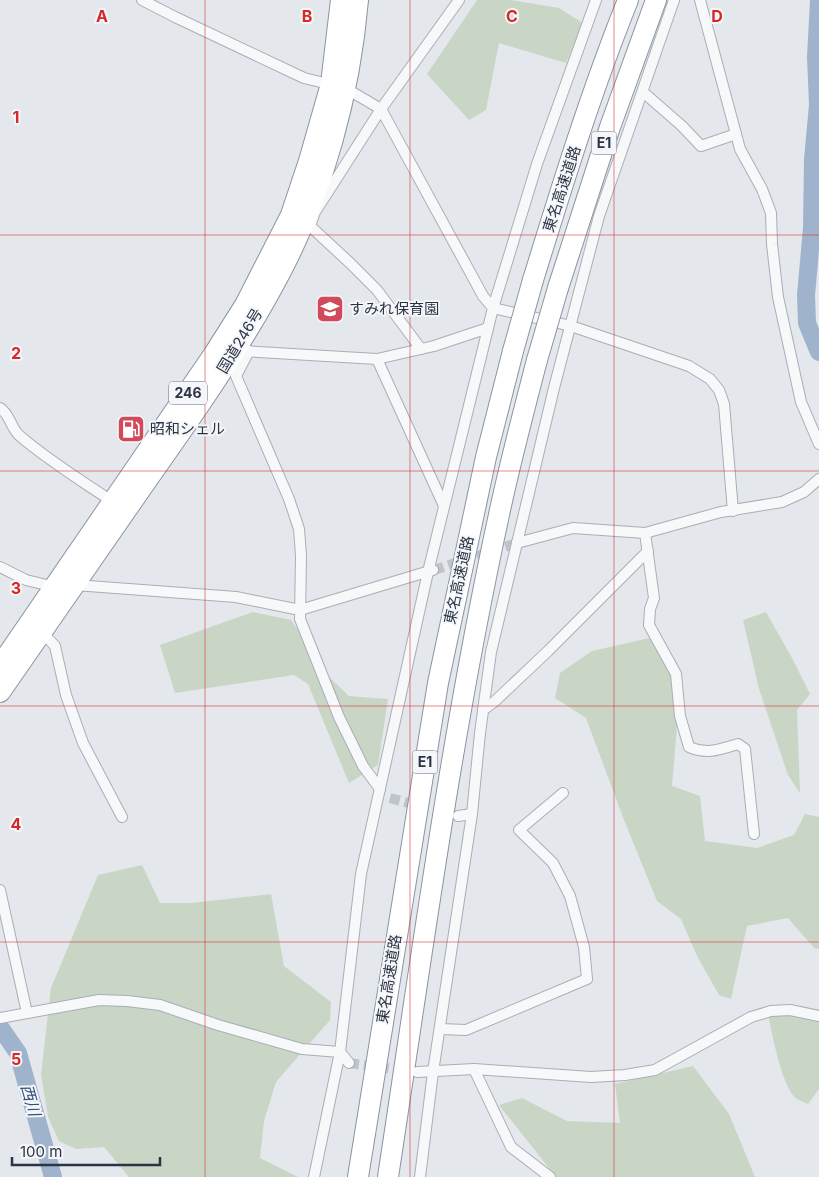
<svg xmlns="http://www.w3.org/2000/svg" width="819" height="1177" font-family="Inter,'Noto Sans JP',sans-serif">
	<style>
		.green { fill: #c9d6c5 }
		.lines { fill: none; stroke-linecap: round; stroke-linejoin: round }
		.river { stroke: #9fb4cc; stroke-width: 18 }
		.street-tunnel { stroke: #bfc3cb; stroke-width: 10; stroke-dasharray: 10 5; stroke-linecap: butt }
		.street-casing { stroke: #a9aeb7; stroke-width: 12 }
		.highway-casing { stroke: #8b94a3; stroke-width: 22 }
		.street { stroke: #f7f8fa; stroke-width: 10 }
		.highway { stroke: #fff; stroke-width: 20 }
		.highway-bridge-casing { stroke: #8b94a3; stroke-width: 22; stroke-linecap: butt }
		.highway-bridge { stroke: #fff; stroke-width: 20 }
		.grid { fill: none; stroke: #d62828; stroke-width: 1; stroke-opacity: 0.55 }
		.labels { text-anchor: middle; stroke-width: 4; stroke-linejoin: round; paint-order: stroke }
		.shield { fill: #f4f6f9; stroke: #676e7b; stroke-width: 1 }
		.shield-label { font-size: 14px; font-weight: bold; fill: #2b3445 }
		.street-label { font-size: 15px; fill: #2b3445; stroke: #f4f6f9 }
		.poi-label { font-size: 15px; fill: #2b3445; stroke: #f4f6f9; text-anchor: start }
		.water-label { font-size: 16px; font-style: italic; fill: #34527a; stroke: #f4f6f9 }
		.grid-label { font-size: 16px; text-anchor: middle; font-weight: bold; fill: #d62828; stroke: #f4f6f9; stroke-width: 4; stroke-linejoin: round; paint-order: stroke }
	</style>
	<rect width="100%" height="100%" fill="#e4e7ec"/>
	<!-- green -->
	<g class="green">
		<polygon points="477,0 511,0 559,8 583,23 566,63 499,43 486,110 469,120 427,74"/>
		<polygon points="253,612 291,620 329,677 349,696 388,699 378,765 349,783 308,684 294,675 175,693 160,645"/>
		<polygon points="766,612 792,658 810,694 797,710 800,793 788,775 759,689 743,620"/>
		<polygon points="650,638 677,662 679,702 672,786 700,796 705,841 757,848 794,835 805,814 819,817 819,949 814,948 788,918 747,926 731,999 719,995 697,956 681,919 657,901 624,820 586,718 555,698 560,673 592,651"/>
		<polygon points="142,865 160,903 191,903 271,894 284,966 331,1002 330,1020 276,1082 264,1121 260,1158 298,1177 129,1177 104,1147 76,1149 59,1141 48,1117 41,1075 51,988 98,875"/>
		<path d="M790,1010L819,1021V1089L808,1104C804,1102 800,1101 797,1099C782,1089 772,1033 768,1014Z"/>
		<polygon points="693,1066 729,1114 755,1177 556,1177 499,1105 522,1098 567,1121 620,1123 615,1084"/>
	</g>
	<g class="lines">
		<!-- river -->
		<g class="river">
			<polyline points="819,1 816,57 818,105 813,159 812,228 806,295 807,323 819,352"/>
			<polyline points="0,1027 18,1053 53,1177"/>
		</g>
		<!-- street-tunnel -->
		<g class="street-tunnel">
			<polyline points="434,570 517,543"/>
			<polyline points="390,798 447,813"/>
			<polyline points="349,1063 408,1071"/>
		</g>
		<!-- street casing -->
		<g class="street-casing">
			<g id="street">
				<polyline points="142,0 175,17 304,78 345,88 381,109 459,0"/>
				<polyline points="700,0 740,149 762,189 771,213 772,244 778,297 801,402 819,444"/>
				<polyline points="643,92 682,126 701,146 736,134"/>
				<polyline points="421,349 377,290 350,263 310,226 315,212 381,109 483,296 493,308 571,326 689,366 710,379 719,390 724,404 733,511"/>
				<polyline points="242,351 377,359 434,346 488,328"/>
				<polyline points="249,351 236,376 289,499 299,529 301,556 300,619 339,717 363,766 380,789"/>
				<polyline points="377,359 444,506"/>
				<path d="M0,408C10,414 11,429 20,436C49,461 82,481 113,502"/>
				<path d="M645,533L654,598L650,609L649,625L676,674L680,716L689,747C707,755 721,749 738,744L745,749L754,834"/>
				<polyline points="517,543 573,528 645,533 721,512 782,502 804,492 819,479"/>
				<polyline points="0,567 26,580 55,587"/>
				<polyline points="75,585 236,597 300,610 433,570"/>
				<polyline points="41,631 55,646 66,695 83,743 122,817"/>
				<polyline points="483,710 494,702 548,651 648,551"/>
				<polyline points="458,816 472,814"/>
				<polyline points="0,890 27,1013"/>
				<polyline points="0,1018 99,1000 127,1001 160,1005 218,1025 302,1049 340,1052 349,1063"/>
				<polyline points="440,1029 466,1030 587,979 584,947 570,896 553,863 519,830 563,793"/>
				<polyline points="474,1069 511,1147 550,1177"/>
				<polyline points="417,1072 474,1069 591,1077 625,1075 655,1070 751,1017 771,1011 790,1010 819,1016"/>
				<polyline points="314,1177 340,1052 361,874 428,572 493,308 537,164 596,0"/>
				<polyline points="420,1177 433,1072 472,814 480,733 491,652 554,388 599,216 674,0"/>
			</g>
		</g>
		<!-- highway casing -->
		<g class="highway-casing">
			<g id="highway">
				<path d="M533,280C562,186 591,92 628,0"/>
				<polyline points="558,288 610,127 656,0"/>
				<polyline points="0,666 214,354 245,305 291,215 309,161 331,84 341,0"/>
				<path d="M0,692C48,622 97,553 145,483C193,415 241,347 280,273C324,190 350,94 358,0"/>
				<polyline points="358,1177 438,683 486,457 513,351"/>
				<path d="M388,1177C422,954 452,730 500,510C511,459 524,410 537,360"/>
			</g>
		</g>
		<!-- street -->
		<use href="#street" class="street"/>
		<!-- highway -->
		<use href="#highway" class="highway"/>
		<!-- highway-bridge casing -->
		<g class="highway-bridge-casing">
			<g id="highway-bridge">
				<polyline points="513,351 533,280"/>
				<polyline points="537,360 558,288"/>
			</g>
		</g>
		<!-- highway-bridge -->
		<use href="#highway-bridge" class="highway-bridge"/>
	</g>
	<!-- grid -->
	<path class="grid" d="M205,0V1177M410,0V1177M614,0V1177M0,235H819M0,471H819M0,706H819M0,942H819"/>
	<!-- icons -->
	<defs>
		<g id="school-square" transform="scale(1.4375)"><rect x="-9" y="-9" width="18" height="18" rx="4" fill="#d1495b" stroke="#f4f6f9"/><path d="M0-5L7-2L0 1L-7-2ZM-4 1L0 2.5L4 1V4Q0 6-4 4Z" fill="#fff"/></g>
		<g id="fuel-square" transform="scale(1.4375)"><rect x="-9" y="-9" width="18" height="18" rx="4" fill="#d1495b" stroke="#f4f6f9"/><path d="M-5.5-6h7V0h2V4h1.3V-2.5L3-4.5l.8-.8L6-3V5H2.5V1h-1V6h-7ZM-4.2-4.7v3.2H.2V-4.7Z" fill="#fff"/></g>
	</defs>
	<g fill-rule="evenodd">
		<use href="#school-square" x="330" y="309"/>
		<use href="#fuel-square" x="131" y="429"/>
	</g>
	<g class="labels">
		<!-- shield labels -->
		<g class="shield">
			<rect x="591.5" y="131.5" width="25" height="23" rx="4"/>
			<rect x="169" y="381.5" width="38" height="23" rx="4"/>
			<rect x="412.5" y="750.5" width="25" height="23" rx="4"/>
		</g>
		<g class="shield-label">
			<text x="604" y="148">E1</text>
			<text x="188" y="398">246</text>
			<text x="425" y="767">E1</text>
		</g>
		<!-- street labels -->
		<g class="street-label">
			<text transform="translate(562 189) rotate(-72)" y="5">東名高速道路</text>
			<text transform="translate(240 341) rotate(-59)" y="5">国道246号</text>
			<text transform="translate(459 580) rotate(-78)" y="5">東名高速道路</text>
			<text transform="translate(389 979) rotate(-81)" y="5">東名高速道路</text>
		</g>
		<!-- poi labels -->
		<g class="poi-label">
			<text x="349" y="314">すみれ保育園</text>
			<text x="150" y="434">昭和シェル</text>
		</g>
		<!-- water labels -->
		<g class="water-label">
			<text transform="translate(31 1100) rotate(74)" y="6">西川</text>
		</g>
	</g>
	<g class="grid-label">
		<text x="102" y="22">A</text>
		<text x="307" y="22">B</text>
		<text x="512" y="22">C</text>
		<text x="717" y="22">D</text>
		<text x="16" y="123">1</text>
		<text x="16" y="359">2</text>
		<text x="16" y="594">3</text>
		<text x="16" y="830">4</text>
		<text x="16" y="1065">5</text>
	</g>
	<!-- scale -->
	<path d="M12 1157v8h148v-8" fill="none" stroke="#2b3445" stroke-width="2.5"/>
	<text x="20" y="1157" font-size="15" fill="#2b3445" stroke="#f4f6f9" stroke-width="4" paint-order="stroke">100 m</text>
</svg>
